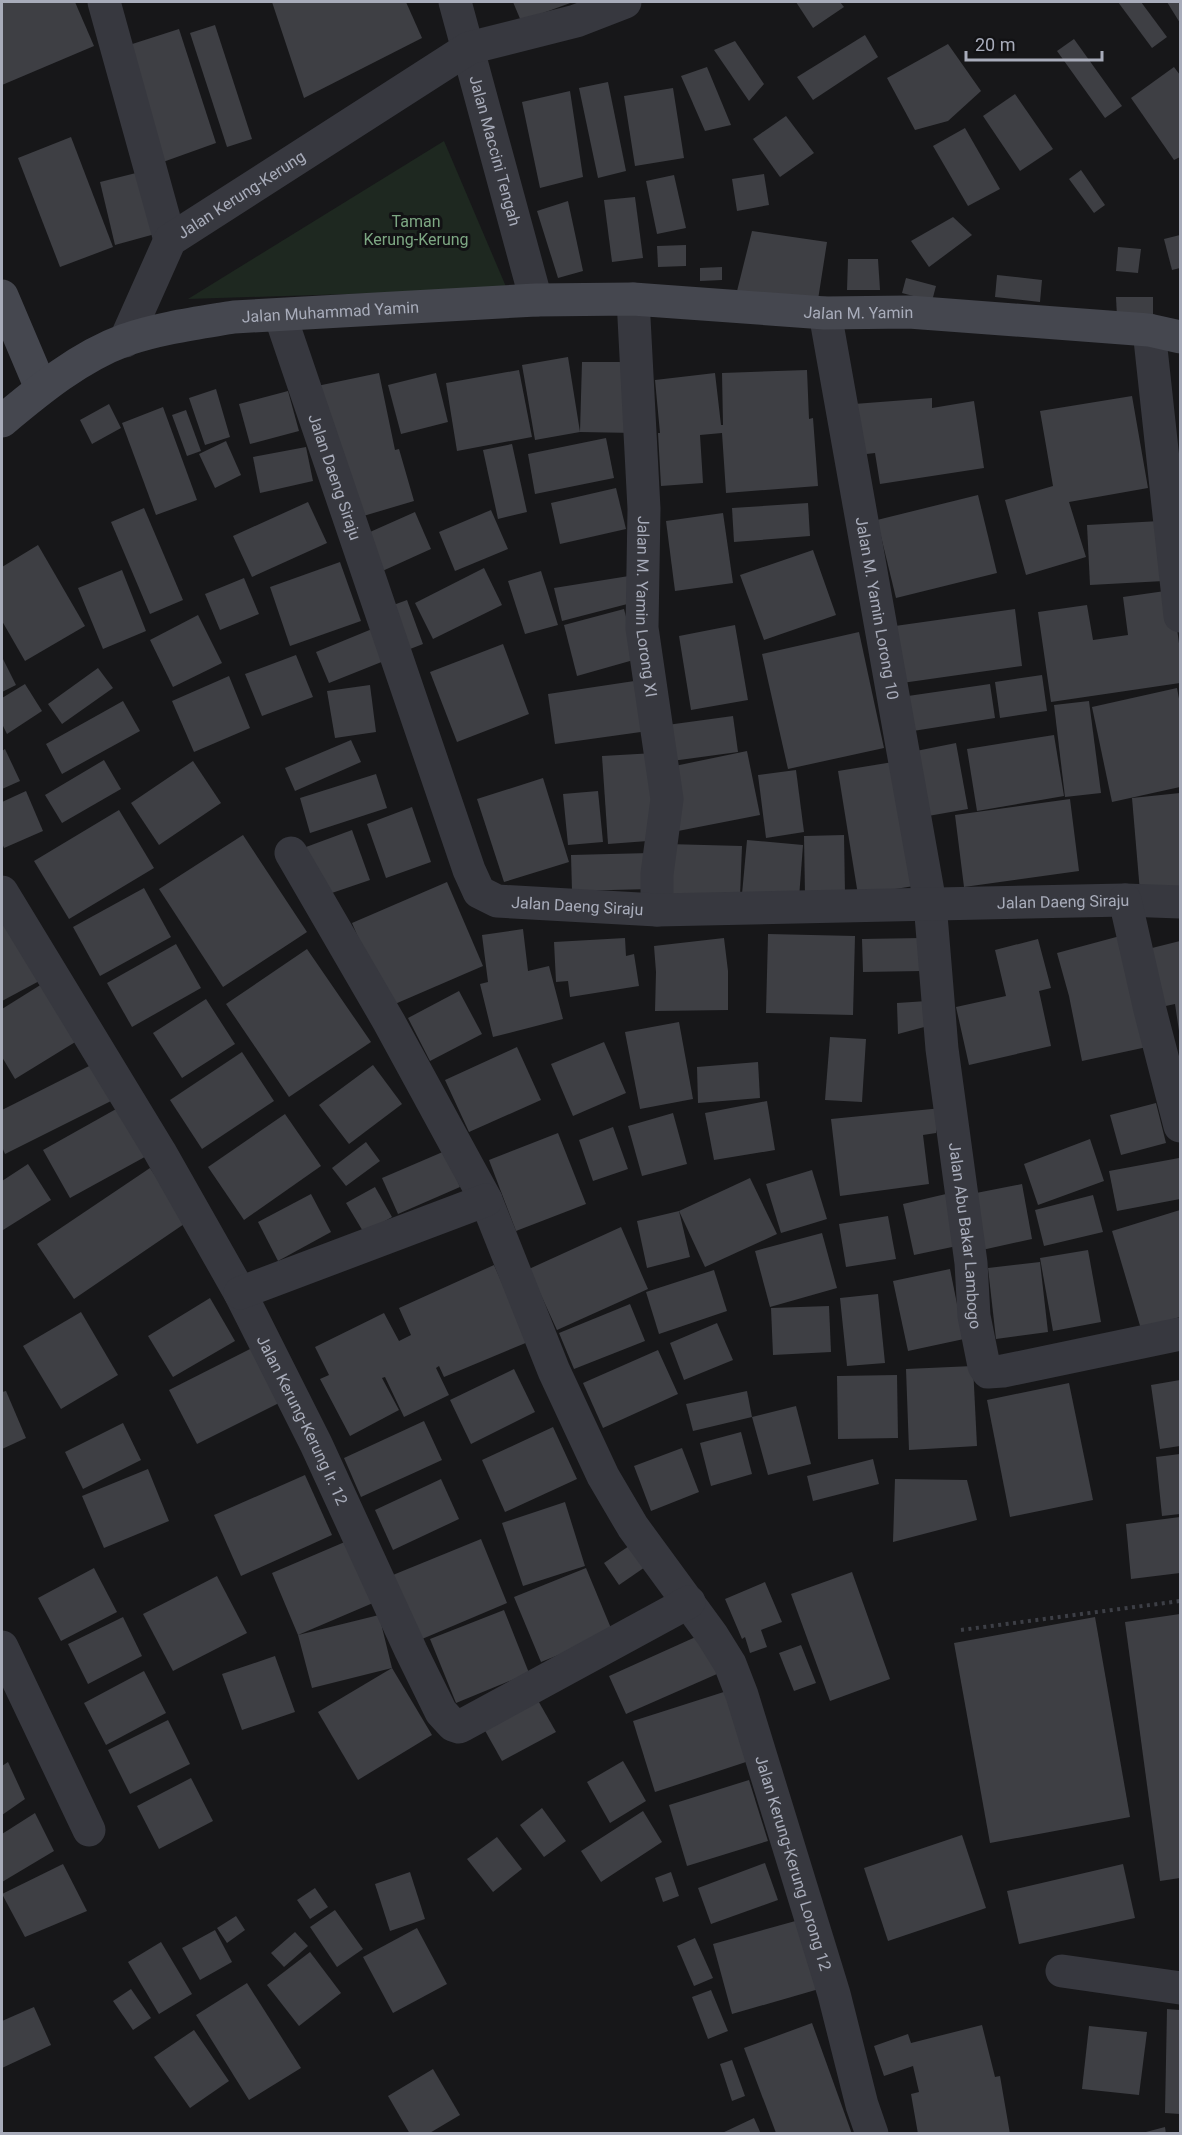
<svg xmlns="http://www.w3.org/2000/svg" width="1182" height="2135" font-family="Roboto,sans-serif">
	<style>
		.green { fill: #1e2820 }
		.building { fill: #3e3f44 }
		.lines { fill: none; stroke-linecap: round; stroke-linejoin: round }
		.path { stroke: #3d3f46; stroke-width: 4; stroke-dasharray: 3 4.5; stroke-linecap: butt }
		.street { stroke: #37383f; stroke-width: 33 }
		.secondary { stroke: #45474f; stroke-width: 33 }
		.labels { text-anchor: middle; stroke-width: 6; stroke-linejoin: round; paint-order: stroke }
		.street-label { font-size: 16px; fill: #a8acba; stroke: #121214 }
		.park-label { font-size: 16px; fill: #7da783; stroke: #121214 }
	</style>
	<rect width="100%" height="100%" fill="#171719"/>
	<!-- green -->
	<polygon class="green" points="444,141 507,289 188,299"/>
	<!-- building -->
	<g class="building">
		<polygon points="2,2 75,2 94,46 2,85"/>
		<polygon points="272,2 406,2 422,38 304,98"/>
		<polygon points="513,2 573,2 521,21"/>
		<polygon points="796,2 840,2 844,7 813,28"/>
		<polygon points="1118,2 1141,2 1167,37 1152,48"/>
		<polygon points="1167,2 1180,2 1180,23"/>
		<polygon points="215,25 252,139 227,147 190,33"/>
		<polygon points="179,29 216,143 163,162 126,46"/>
		<polygon points="865,35 878,57 813,100 797,77"/>
		<polygon points="1074,39 1122,106 1105,118 1057,51"/>
		<polygon points="735,41 764,84 749,101 714,50"/>
		<polygon points="948,44 981,91 948,121 915,130 887,78"/>
		<polygon points="707,67 731,125 705,131 681,76"/>
		<polygon points="1174,67 1180,75 1180,157 1174,160 1131,98"/>
		<polygon points="608,82 626,171 598,178 579,88"/>
		<polygon points="673,88 684,158 635,166 624,96"/>
		<polygon points="570,91 583,177 540,188 522,102"/>
		<polygon points="1015,94 1053,149 1020,171 983,116"/>
		<polygon points="786,116 814,153 780,177 753,139"/>
		<polygon points="965,128 1000,189 968,206 933,146"/>
		<polygon points="71,137 113,247 60,267 18,158"/>
		<polygon points="1081,170 1105,205 1094,213 1069,179"/>
		<polygon points="140,172 155,234 115,245 100,182"/>
		<polygon points="764,174 769,205 737,211 732,179"/>
		<polygon points="674,175 686,228 657,234 646,181"/>
		<polygon points="635,197 643,258 612,262 604,200"/>
		<polygon points="568,201 583,271 558,278 537,211"/>
		<polygon points="953,217 972,235 929,267 911,241"/>
		<polygon points="752,231 827,242 817,306 734,303"/>
		<polygon points="1180,235 1180,268 1172,270 1164,239"/>
		<polygon points="686,245 686,266 658,267 657,246"/>
		<polygon points="1118,247 1141,249 1138,273 1116,271"/>
		<polygon points="848,259 878,259 880,290 847,290"/>
		<polygon points="722,267 722,280 700,281 700,268"/>
		<polygon points="997,275 1042,280 1040,302 995,297"/>
		<polygon points="906,278 936,286 932,301 902,293"/>
		<polygon points="1116,297 1153,297 1153,316 1117,317"/>
		<polygon points="568,357 580,432 535,440 522,365"/>
		<polygon points="582,362 633,362 635,433 580,432"/>
		<polygon points="519,370 532,437 457,451 446,383"/>
		<polygon points="807,370 809,419 813,418 818,486 726,493 722,433 700,435 703,483 661,486 658,433 660,433 655,380 715,373 721,425 723,425 722,373"/>
		<polygon points="379,373 395,450 399,449 414,501 360,517 317,386"/>
		<polygon points="436,373 448,422 401,434 388,385"/>
		<polygon points="216,389 230,437 205,445 189,398"/>
		<polygon points="288,391 299,431 250,444 239,404"/>
		<polygon points="1132,396 1148,488 1069,502 1086,557 1026,575 1005,500 1053,486 1040,411"/>
		<polygon points="932,398 932,408 974,401 984,468 880,484 875,453 858,455 854,404"/>
		<polygon points="109,404 121,428 92,444 80,420"/>
		<polygon points="163,407 197,500 156,515 122,423"/>
		<polygon points="186,410 201,451 187,456 172,415"/>
		<polygon points="606,438 614,478 535,494 528,454"/>
		<polygon points="226,441 241,475 215,488 199,454"/>
		<polygon points="512,444 527,512 498,519 483,450"/>
		<polygon points="306,447 313,481 260,493 253,457"/>
		<polygon points="616,488 626,529 560,544 551,503"/>
		<polygon points="978,495 997,573 896,598 877,520"/>
		<polygon points="308,502 327,543 252,577 233,536"/>
		<polygon points="808,503 810,536 734,542 732,508"/>
		<polygon points="144,508 183,600 150,614 111,522"/>
		<polygon points="491,510 508,549 455,571 439,532"/>
		<polygon points="415,512 431,549 378,573 361,536"/>
		<polygon points="723,513 733,583 675,591 666,521"/>
		<polygon points="1160,521 1164,581 1090,585 1087,525"/>
		<polygon points="38,545 85,626 25,661 2,621 2,567"/>
		<polygon points="813,550 836,615 764,640 740,575"/>
		<polygon points="340,562 361,621 290,646 270,587"/>
		<polygon points="484,568 502,605 433,639 415,603"/>
		<polygon points="122,570 146,631 103,649 78,588"/>
		<polygon points="541,571 558,625 525,634 508,581"/>
		<polygon points="629,576 635,602 562,621 554,588"/>
		<polygon points="244,578 259,614 220,630 205,594"/>
		<polygon points="1172,590 1180,651 1180,683 1051,702 1038,612 1087,605 1093,640 1128,635 1123,597"/>
		<polygon points="407,600 423,644 405,651 388,607"/>
		<polygon points="624,609 637,659 577,676 564,625"/>
		<polygon points="1015,609 1022,666 902,683 895,626"/>
		<polygon points="198,615 222,663 173,687 150,640"/>
		<polygon points="735,625 748,700 691,710 679,636"/>
		<polygon points="372,629 384,661 329,683 316,652"/>
		<polygon points="859,632 884,748 788,769 762,654"/>
		<polygon points="503,644 529,714 457,742 430,672"/>
		<polygon points="296,655 313,697 262,716 245,674"/>
		<polygon points="2,657 16,685 2,692"/>
		<polygon points="98,668 113,688 62,724 48,704"/>
		<polygon points="1042,675 1047,711 1000,718 995,682"/>
		<polygon points="229,676 250,728 194,752 172,701"/>
		<polygon points="641,680 648,731 555,744 548,694"/>
		<polygon points="25,684 42,711 7,734 2,724 2,698"/>
		<polygon points="990,684 995,718 913,731 908,696"/>
		<polygon points="370,685 376,732 335,738 327,691"/>
		<polygon points="1177,688 1180,704 1180,787 1112,802 1092,707"/>
		<polygon points="123,701 140,731 62,774 46,744"/>
		<polygon points="1089,701 1101,793 1065,797 1054,705"/>
		<polygon points="733,716 738,752 672,761 667,725"/>
		<polygon points="1054,735 1064,796 977,811 967,749"/>
		<polygon points="351,740 361,762 295,791 285,768"/>
		<polygon points="956,743 968,809 928,816 916,751"/>
		<polygon points="5,749 20,781 2,789 2,751"/>
		<polygon points="747,751 760,815 678,831 665,768"/>
		<polygon points="655,753 661,840 608,844 602,756"/>
		<polygon points="104,760 121,789 62,823 45,795"/>
		<polygon points="193,761 221,803 159,845 131,803"/>
		<polygon points="893,762 914,886 858,895 838,771"/>
		<polygon points="796,770 804,832 766,838 758,775"/>
		<polygon points="376,774 387,808 310,833 300,798"/>
		<polygon points="543,778 569,862 504,882 477,799"/>
		<polygon points="26,791 43,831 4,848 2,843 2,802"/>
		<polygon points="598,791 603,842 568,845 563,794"/>
		<polygon points="1180,793 1180,890 1140,892 1132,798"/>
		<polygon points="1070,799 1079,871 964,887 955,815"/>
		<polygon points="412,807 431,862 386,878 367,824"/>
		<polygon points="119,810 154,868 69,919 34,861"/>
		<polygon points="352,830 370,880 323,896 306,847"/>
		<polygon points="243,835 307,932 223,987 159,889"/>
		<polygon points="844,835 845,894 805,895 804,836"/>
		<polygon points="747,840 803,845 799,898 742,894"/>
		<polygon points="667,844 742,846 740,897 665,895"/>
		<polygon points="650,853 651,889 572,891 571,855"/>
		<polygon points="447,882 483,966 388,1007 352,923"/>
		<polygon points="144,888 171,937 100,976 73,927"/>
		<polygon points="2,922 43,979 2,1001"/>
		<polygon points="523,929 528,971 549,966 563,1019 493,1037 480,984 488,982 482,935"/>
		<polygon points="768,934 855,936 853,1015 766,1013"/>
		<polygon points="1120,936 1147,1047 1082,1061 1069,996 1057,953"/>
		<polygon points="625,938 626,956 634,954 639,986 570,997 568,981 556,982 554,942"/>
		<polygon points="724,938 728,971 728,1010 655,1011 656,972 654,946"/>
		<polygon points="922,938 922,971 863,972 862,939"/>
		<polygon points="1038,939 1051,988 1039,991 1051,1046 969,1065 956,1007 1006,996 995,950"/>
		<polygon points="1180,941 1180,1031 1179,1031 1175,1004 1161,1007 1148,949"/>
		<polygon points="176,944 201,988 132,1027 107,983"/>
		<polygon points="307,949 371,1042 289,1097 226,1004"/>
		<polygon points="50,979 85,1036 15,1079 2,1057 2,1009"/>
		<polygon points="459,991 482,1034 430,1061 408,1018"/>
		<polygon points="206,999 235,1044 182,1078 153,1033"/>
		<polygon points="927,1001 928,1026 898,1034 897,1003"/>
		<polygon points="679,1022 693,1099 640,1109 625,1032"/>
		<polygon points="830,1037 866,1039 862,1102 825,1100"/>
		<polygon points="604,1042 626,1093 573,1116 551,1064"/>
		<polygon points="517,1047 541,1100 469,1132 445,1080"/>
		<polygon points="242,1052 274,1101 202,1149 170,1100"/>
		<polygon points="99,1061 117,1098 5,1154 2,1147 2,1110"/>
		<polygon points="758,1062 760,1098 698,1103 697,1067"/>
		<polygon points="373,1065 402,1104 349,1144 319,1105"/>
		<polygon points="767,1101 775,1150 714,1160 705,1113"/>
		<polygon points="1156,1103 1166,1143 1121,1155 1110,1115"/>
		<polygon points="125,1104 152,1153 70,1198 43,1150"/>
		<polygon points="942,1108 936,1133 923,1135 929,1184 840,1196 831,1119"/>
		<polygon points="673,1113 687,1164 642,1176 628,1126"/>
		<polygon points="285,1114 321,1166 244,1220 208,1167"/>
		<polygon points="613,1127 628,1169 593,1181 579,1140"/>
		<polygon points="558,1133 586,1204 516,1231 489,1160"/>
		<polygon points="1090,1139 1104,1181 1038,1205 1024,1164"/>
		<polygon points="366,1142 380,1161 346,1186 332,1168"/>
		<polygon points="445,1151 460,1187 398,1214 382,1178"/>
		<polygon points="1179,1158 1180,1199 1117,1211 1109,1171"/>
		<polygon points="28,1164 51,1200 3,1230 2,1181"/>
		<polygon points="150,1168 187,1222 74,1299 37,1244"/>
		<polygon points="812,1170 827,1219 781,1233 766,1184"/>
		<polygon points="750,1178 777,1234 705,1267 679,1211"/>
		<polygon points="1022,1184 1032,1239 982,1250 971,1194"/>
		<polygon points="375,1187 392,1217 364,1233 346,1203"/>
		<polygon points="311,1194 331,1232 278,1261 258,1222"/>
		<polygon points="946,1194 957,1246 914,1255 903,1204"/>
		<polygon points="1093,1195 1103,1232 1044,1246 1035,1210"/>
		<polygon points="1180,1210 1180,1317 1141,1329 1112,1231"/>
		<polygon points="679,1211 690,1257 647,1268 637,1221"/>
		<polygon points="888,1216 896,1259 846,1267 839,1224"/>
		<polygon points="621,1227 648,1289 557,1330 529,1269"/>
		<polygon points="822,1233 837,1288 770,1307 755,1251"/>
		<polygon points="1088,1250 1101,1322 1053,1331 1040,1258"/>
		<polygon points="1040,1262 1048,1332 996,1339 988,1268"/>
		<polygon points="494,1265 528,1342 444,1377 439,1366 436,1368 449,1395 404,1417 385,1377 382,1378 399,1410 350,1436 320,1379 329,1375 315,1347 384,1313 399,1341 411,1335 399,1308"/>
		<polygon points="950,1269 964,1339 908,1351 893,1281"/>
		<polygon points="714,1270 727,1311 659,1334 646,1292"/>
		<polygon points="878,1294 885,1363 847,1366 840,1298"/>
		<polygon points="210,1298 235,1341 173,1377 148,1336"/>
		<polygon points="630,1304 645,1341 574,1369 559,1333"/>
		<polygon points="829,1306 831,1352 773,1355 771,1308"/>
		<polygon points="81,1312 118,1375 61,1409 23,1346"/>
		<polygon points="717,1323 733,1360 684,1380 670,1343"/>
		<polygon points="256,1346 283,1401 197,1444 169,1390"/>
		<polygon points="658,1350 678,1394 603,1428 583,1383"/>
		<polygon points="973,1366 977,1446 909,1450 906,1369"/>
		<polygon points="514,1369 535,1412 471,1444 450,1400"/>
		<polygon points="897,1375 898,1438 838,1439 837,1376"/>
		<polygon points="1180,1380 1180,1446 1160,1449 1151,1385"/>
		<polygon points="1069,1383 1093,1500 1010,1517 987,1400"/>
		<polygon points="6,1391 26,1438 2,1449 2,1392"/>
		<polygon points="747,1391 752,1417 693,1431 686,1404"/>
		<polygon points="796,1406 811,1464 768,1475 752,1417"/>
		<polygon points="424,1421 442,1460 361,1497 344,1458"/>
		<polygon points="123,1423 141,1460 83,1489 65,1452"/>
		<polygon points="553,1427 577,1479 505,1512 482,1460"/>
		<polygon points="741,1432 752,1474 711,1486 700,1443"/>
		<polygon points="682,1448 699,1492 651,1511 634,1466"/>
		<polygon points="1180,1454 1180,1514 1162,1516 1156,1457"/>
		<polygon points="873,1459 879,1484 813,1501 807,1476"/>
		<polygon points="148,1469 169,1521 104,1548 82,1496"/>
		<polygon points="305,1475 332,1535 241,1576 214,1515"/>
		<polygon points="441,1479 459,1519 393,1550 375,1510"/>
		<polygon points="895,1479 967,1480 977,1520 893,1542"/>
		<polygon points="565,1502 585,1566 523,1586 502,1523"/>
		<polygon points="1180,1517 1180,1573 1131,1579 1126,1524"/>
		<polygon points="354,1538 380,1600 298,1635 379,1615 392,1668 312,1688 298,1635 272,1573"/>
		<polygon points="481,1539 507,1603 415,1642 388,1577"/>
		<polygon points="632,1544 648,1565 619,1585 604,1563"/>
		<polygon points="94,1568 117,1612 61,1641 38,1598"/>
		<polygon points="586,1568 613,1633 541,1662 514,1597"/>
		<polygon points="852,1572 890,1679 830,1701 791,1594"/>
		<polygon points="217,1576 247,1633 173,1671 143,1614"/>
		<polygon points="765,1582 782,1622 761,1630 767,1647 750,1653 745,1637 742,1639 725,1599"/>
		<polygon points="504,1610 529,1673 456,1703 430,1639"/>
		<polygon points="1180,1614 1180,1878 1160,1881 1125,1622"/>
		<polygon points="123,1617 142,1656 88,1684 68,1644"/>
		<polygon points="1095,1617 1130,1817 990,1843 954,1643"/>
		<polygon points="700,1635 717,1674 626,1714 609,1676"/>
		<polygon points="801,1645 816,1683 794,1691 779,1653"/>
		<polygon points="275,1656 295,1712 242,1730 222,1674"/>
		<polygon points="392,1668 432,1735 358,1780 318,1712"/>
		<polygon points="144,1671 166,1713 106,1745 84,1703"/>
		<polygon points="730,1690 752,1760 655,1792 633,1721"/>
		<polygon points="536,1697 556,1732 502,1761 483,1727"/>
		<polygon points="168,1720 190,1764 130,1794 108,1750"/>
		<polygon points="623,1761 646,1801 610,1823 587,1782"/>
		<polygon points="8,1762 25,1799 2,1815 2,1766"/>
		<polygon points="191,1778 213,1821 159,1849 137,1806"/>
		<polygon points="749,1780 768,1841 687,1866 669,1805"/>
		<polygon points="542,1808 566,1841 544,1857 520,1825"/>
		<polygon points="643,1811 662,1842 601,1882 581,1851"/>
		<polygon points="35,1813 54,1851 2,1882 2,1834"/>
		<polygon points="962,1835 986,1908 888,1941 864,1868"/>
		<polygon points="497,1837 522,1869 493,1892 467,1859"/>
		<polygon points="765,1863 778,1900 711,1924 698,1888"/>
		<polygon points="63,1864 87,1911 25,1937 2,1894"/>
		<polygon points="1123,1864 1135,1918 1019,1944 1007,1891"/>
		<polygon points="410,1872 425,1919 390,1931 375,1884"/>
		<polygon points="671,1872 679,1896 663,1902 655,1878"/>
		<polygon points="315,1888 328,1907 310,1919 297,1900"/>
		<polygon points="335,1910 363,1949 337,1967 310,1927"/>
		<polygon points="236,1916 245,1930 227,1943 217,1928"/>
		<polygon points="799,1920 819,1989 732,2014 713,1944"/>
		<polygon points="417,1928 447,1984 393,2013 363,1957"/>
		<polygon points="215,1930 232,1962 200,1980 182,1948"/>
		<polygon points="295,1932 308,1946 284,1967 271,1953"/>
		<polygon points="695,1938 713,1978 694,1986 677,1946"/>
		<polygon points="161,1942 192,1994 159,2014 128,1962"/>
		<polygon points="310,1952 341,1993 299,2026 267,1985"/>
		<polygon points="247,1983 301,2068 249,2100 196,2015"/>
		<polygon points="131,1989 151,2018 133,2030 113,2001"/>
		<polygon points="711,1990 728,2031 708,2039 692,1997"/>
		<polygon points="34,2007 51,2045 2,2068 2,2021"/>
		<polygon points="1167,2009 1180,2010 1180,2114 1165,2113"/>
		<polygon points="812,2023 852,2134 776,2133 744,2048"/>
		<polygon points="982,2025 995,2077 1000,2076 1010,2134 918,2134 911,2094 919,2092 913,2066 884,2076 874,2046 908,2034 911,2043"/>
		<polygon points="1089,2026 1147,2032 1139,2095 1082,2089"/>
		<polygon points="194,2030 229,2081 190,2108 154,2057"/>
		<polygon points="732,2060 745,2096 732,2101 720,2064"/>
		<polygon points="433,2069 460,2115 428,2134 410,2134 388,2096"/>
		<polygon points="754,2118 761,2134 720,2134"/>
		<polygon points="1165,2127 1166,2134 1143,2134 1142,2133"/>
	</g>
	<g class="lines">
		<!-- path -->
		<polyline class="path" points="961,1630 1180,1601"/>
		<!-- street -->
		<g class="street">
			<polyline points="104,2 170,240"/>
			<path id="s1" d="M455,2L536,300"/>
			<path id="s2" d="M633,299L644,509L642,628L667,799L657,874V910"/>
			<path id="s3" d="M825,313L930,903L942,1049L971,1263L974,1316L984,1366L988,1372L1003,1371L1180,1334"/>
			<path id="s4" d="M280,315L469,870L479,892L497,901L657,910L1125,900L1180,902"/>
			<polyline points="1149,330 1180,616"/>
			<path id="s5" d="M125,341L170,240L469,48L576,21L625,2"/>
			<path id="s6" d="M291,853L389,1022L486,1200L554,1371L603,1476L633,1527L712,1635L730,1664L742,1695L834,1994L862,2105L872,2134"/>
			<path id="s7" d="M2,892L160,1152L240,1293L316,1444L411,1651L441,1712L453,1725L459,1727L463,1725L689,1602"/>
			<polyline points="1125,900 1150,1010 1180,1126"/>
			<polyline points="240,1293 486,1200"/>
			<polyline points="2,1647 89,1830"/>
			<polyline points="1062,1971 1180,1988"/>
		</g>
		<!-- secondary -->
		<g class="secondary">
			<polyline points="2,296 41,388"/>
			<path id="s8" d="M2,421C39,390 79,357 125,340C160,328 198,323 234,317L536,300L633,299L825,313L909,312L1149,330L1180,337"/>
		</g>
	</g>
	<g class="labels">
		<!-- street labels -->
		<g class="street-label">
			<text dy="6" stroke="none"><textPath href="#s1" startOffset="154">Jalan Maccini Tengah</textPath></text>
			<text dy="6" stroke="none"><textPath href="#s5" startOffset="195">Jalan Kerung-Kerung</textPath></text>
			<text dy="6" stroke="none"><textPath href="#s8" startOffset="356">Jalan Muhammad Yamin</textPath></text>
			<text dy="6" stroke="none"><textPath href="#s8" startOffset="885">Jalan M. Yamin</textPath></text>
			<text dy="6" stroke="none"><textPath href="#s4" startOffset="171">Jalan Daeng Siraju</textPath></text>
			<text dy="6" stroke="none"><textPath href="#s2" startOffset="308">Jalan M. Yamin Lorong XI</textPath></text>
			<text dy="6" stroke="none"><textPath href="#s3" startOffset="300">Jalan M. Yamin Lorong 10</textPath></text>
			<text dy="6" stroke="none"><textPath href="#s4" startOffset="1197">Jalan Daeng Siraju</textPath></text>
			<text dy="6" stroke="none"><textPath href="#s4" startOffset="711">Jalan Daeng Siraju</textPath></text>
			<text dy="6" stroke="none"><textPath href="#s3" startOffset="934">Jalan Abu Bakar Lambogo</textPath></text>
			<text dy="6" stroke="none"><textPath href="#s7" startOffset="608">Jalan Kerung-Kerung lr. 12</textPath></text>
			<text dy="6" stroke="none"><textPath href="#s6" startOffset="1134">Jalan Kerung-Kerung Lorong 12</textPath></text>
		</g>
		<!-- park labels -->
		<g class="park-label">
			<text x="416" y="227">Taman<tspan x="416" dy="18">Kerung-Kerung</tspan></text>
		</g>
	</g>
	<!-- border -->
	<rect width="1182" height="2135" fill="none" stroke="#a8acba" stroke-width="6"/>
	<!-- scale -->
	<path d="M966 51v9h136v-9" fill="none" stroke="#a8acba" stroke-width="3"/>
	<text x="975" y="51" font-size="18" fill="#a8acba" stroke="#121214" stroke-width="4.5" paint-order="stroke">20 m</text>
</svg>
